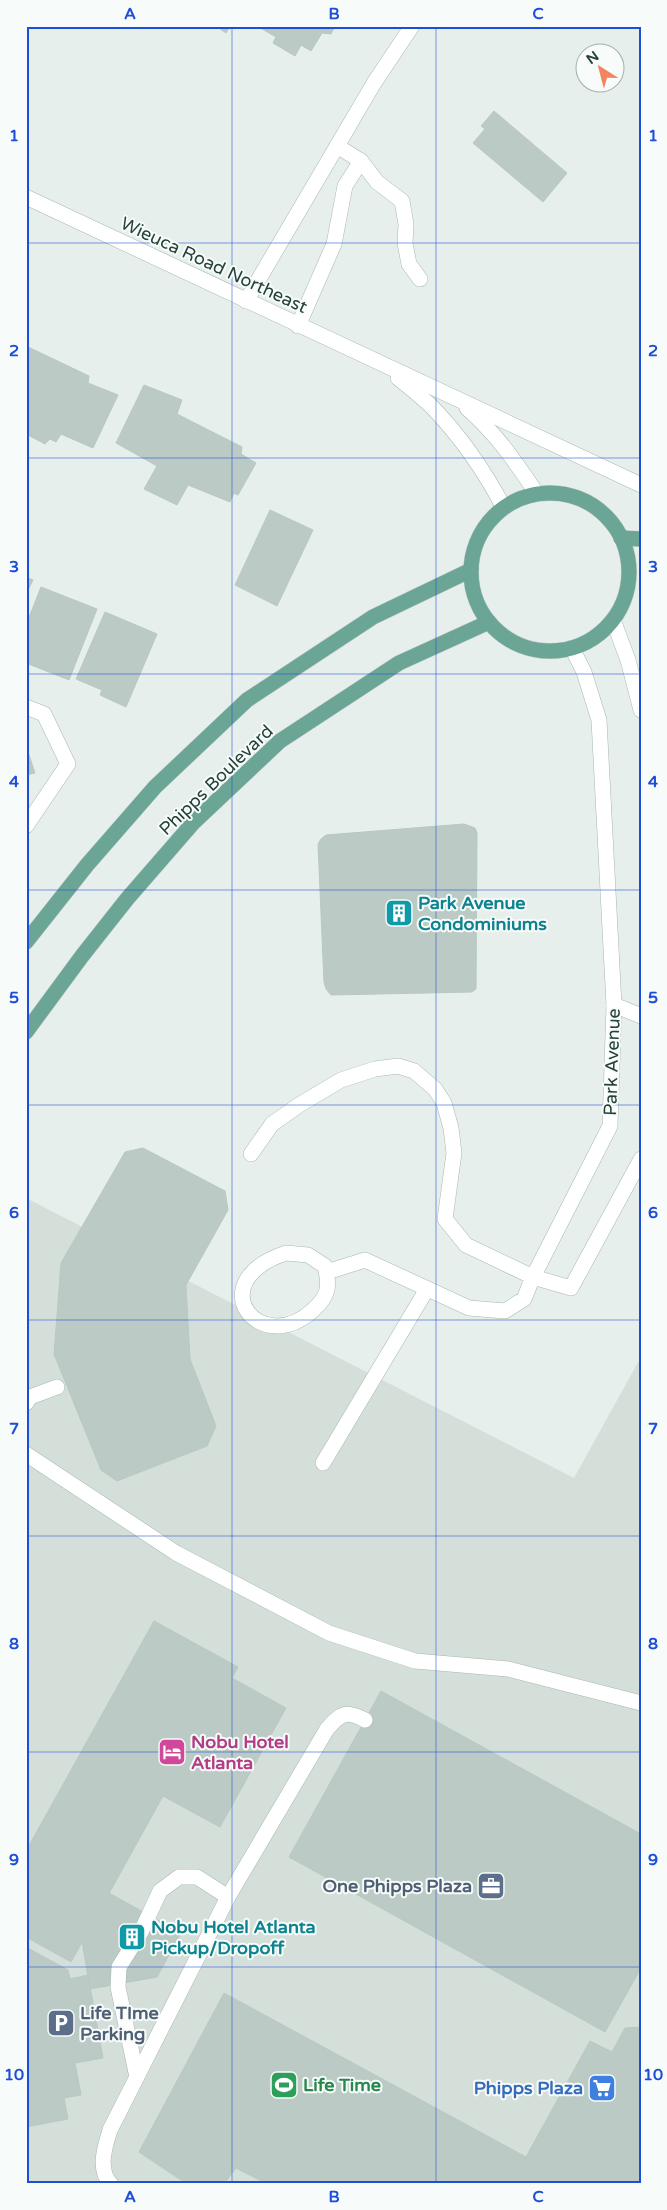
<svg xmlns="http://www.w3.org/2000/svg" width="667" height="2210" font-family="'Varela Round',sans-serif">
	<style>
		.built { fill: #d4dfda }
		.building { fill: #bbcac4; stroke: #b8c9c2 }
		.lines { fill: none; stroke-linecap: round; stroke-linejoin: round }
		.minor-casing { stroke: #a8b8b2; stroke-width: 16 }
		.major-casing { stroke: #c2cac8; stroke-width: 16 }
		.minor { stroke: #fff; stroke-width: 15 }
		.major { stroke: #6aa596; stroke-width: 15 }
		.grid { fill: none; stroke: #1d4ed8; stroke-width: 1; stroke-opacity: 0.55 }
		.labels { text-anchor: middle; stroke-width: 4; stroke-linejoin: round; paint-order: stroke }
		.street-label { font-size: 18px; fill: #24423a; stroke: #f7fbf9 }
		.culture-label { font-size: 18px; font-weight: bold; fill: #0d838f; stroke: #f7fbf9; text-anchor: start }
		.hotel-label { font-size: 18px; font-weight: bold; fill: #b23c85; stroke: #f7fbf9; text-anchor: start }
		.service-label { font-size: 18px; font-weight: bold; fill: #4e5e75; stroke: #f7fbf9; text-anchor: end }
		.leisure-label { font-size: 18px; font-weight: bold; fill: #27864d; stroke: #f7fbf9; text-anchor: start }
		.shop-label { font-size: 18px; font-weight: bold; fill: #366cbe; stroke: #f7fbf9; text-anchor: end }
		.neatline { fill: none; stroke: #1d4ed8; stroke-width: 2 }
		.grid-label { font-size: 16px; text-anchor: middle; font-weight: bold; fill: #1d4ed8 }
	</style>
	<rect width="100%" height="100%" fill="#e6efeb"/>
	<!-- built -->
	<polygon class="built" points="26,1198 574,1478 641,1357 641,2184 26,2184"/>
	<!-- building -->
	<g class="building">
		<polygon points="216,26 230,26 226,33"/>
		<polygon points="257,26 335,26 331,34 322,33 311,51 301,45 295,56 273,43 276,37"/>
		<polygon points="494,111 567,173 543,202 473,143 485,129 481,126"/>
		<polygon points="26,346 89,376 88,383 118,395 93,448 61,434 56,442 50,439 45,444 26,434"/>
		<polygon points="144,385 182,400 177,414 242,447 241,454 256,463 238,495 234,493 230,502 188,485 177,505 144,489 157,466 116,443"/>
		<polygon points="270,510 313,530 277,606 235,585"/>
		<polygon points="26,577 33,580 26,594"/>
		<polygon points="41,587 97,609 69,680 26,663 26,625"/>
		<polygon points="105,612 157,634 126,707 100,695 102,690 76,679"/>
		<polygon points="26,746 35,773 26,775"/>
		<polygon points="464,824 475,828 477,833 476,989 472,992 331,995 326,989 324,982 318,844 321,839 326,835"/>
		<polygon points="143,1148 225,1191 228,1210 186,1285 190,1359 216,1426 207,1446 117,1481 101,1470 54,1354 61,1263 125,1152"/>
		<polygon points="154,1621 238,1667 232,1678 286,1708 220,1827 163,1796 71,1962 26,1937 26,1851"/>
		<polygon points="381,1691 641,1834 641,1968 605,2032 289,1857"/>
		<polygon points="109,1893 181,1933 157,1977 90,1989 82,1941"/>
		<polygon points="26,1947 68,1970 70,1979 88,1975 103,2058 75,2063 81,2095 64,2098 68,2119 26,2127"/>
		<polygon points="224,1993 526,2157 510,2184 267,2184 236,2168 224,2184 188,2184 178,2178 139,2152"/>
		<polygon points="641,2027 641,2184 511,2184 590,2041 612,2052 625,2028"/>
	</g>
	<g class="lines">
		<!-- minor casing -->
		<g class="minor-casing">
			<g id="minor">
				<polyline points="337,146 361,161 377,182 402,201 406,224 405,243 409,264 420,279"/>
				<polyline points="26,197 641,485"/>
				<polyline points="246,301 374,83 412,26"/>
				<polyline points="298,326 334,244 345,186 361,161"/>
				<path d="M398,378C409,387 422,397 433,408C461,437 485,472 504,508"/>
				<path d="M467,408C499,437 514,460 537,494"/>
				<polyline points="613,620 628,660 641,710"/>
				<polyline points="572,648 584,672 599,720 614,1005 610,1126 533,1277 571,1288 641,1159"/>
				<polyline points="26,707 44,714 68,764 26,826"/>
				<polyline points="614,1005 641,1016"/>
				<polyline points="251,1154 272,1124 299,1105 341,1080 375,1069 398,1066 414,1071 435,1089 444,1103 451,1128 454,1153 445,1219 466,1245 533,1277 524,1299 505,1311 469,1308 365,1260 327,1272"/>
				<path d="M286,1253L308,1255L325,1266C330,1286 329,1296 313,1310C260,1359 199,1282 286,1253Z"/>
				<polyline points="26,1403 30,1397 57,1387"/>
				<polyline points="26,1454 176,1553 329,1633 415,1661 508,1669 641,1703"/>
				<polyline points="323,1463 427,1289"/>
				<polyline points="137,2077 118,1987 119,1967 141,1932 160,1891 179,1877 197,1877 228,1897"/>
				<path d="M111,2184C97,2170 105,2146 110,2130L228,1897L327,1729C341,1713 346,1710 365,1720"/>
			</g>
		</g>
		<!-- major casing -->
		<g class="major-casing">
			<g id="major">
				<circle cx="550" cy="572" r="79"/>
				<polyline points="621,538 641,539"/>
				<polyline points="26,942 87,865 155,787 247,700 373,617 471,570"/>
				<polyline points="26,1032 82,956 127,899 193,823 280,741 399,663 489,622"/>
			</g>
		</g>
		<!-- minor -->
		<use href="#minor" class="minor"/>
		<!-- major -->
		<use href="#major" class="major"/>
	</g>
	<!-- grid -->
	<path class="grid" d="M232,26V2184M436,26V2184M26,243H641M26,458H641M26,674H641M26,890H641M26,1105H641M26,1320H641M26,1536H641M26,1752H641M26,1967H641"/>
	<!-- icons -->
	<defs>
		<g id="building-square" transform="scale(1.4375)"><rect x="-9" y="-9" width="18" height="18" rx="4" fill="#0f9aa8" stroke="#f7fbf9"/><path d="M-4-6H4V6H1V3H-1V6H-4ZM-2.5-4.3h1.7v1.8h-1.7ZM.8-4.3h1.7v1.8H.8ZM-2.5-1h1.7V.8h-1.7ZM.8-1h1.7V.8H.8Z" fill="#fff"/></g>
		<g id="hotel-square" transform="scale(1.4375)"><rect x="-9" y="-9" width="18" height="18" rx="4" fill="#d1479c" stroke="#f7fbf9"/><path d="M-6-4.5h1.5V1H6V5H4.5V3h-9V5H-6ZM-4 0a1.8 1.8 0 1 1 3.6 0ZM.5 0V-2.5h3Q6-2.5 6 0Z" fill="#fff"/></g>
		<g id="office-square" transform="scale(1.4375)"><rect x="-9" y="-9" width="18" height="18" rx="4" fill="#5c6f8a" stroke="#f7fbf9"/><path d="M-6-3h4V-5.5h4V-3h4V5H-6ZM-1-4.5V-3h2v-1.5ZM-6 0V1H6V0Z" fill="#fff"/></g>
		<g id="parking-square" transform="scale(1.4375)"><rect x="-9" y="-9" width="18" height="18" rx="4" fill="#5c6f8a" stroke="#f7fbf9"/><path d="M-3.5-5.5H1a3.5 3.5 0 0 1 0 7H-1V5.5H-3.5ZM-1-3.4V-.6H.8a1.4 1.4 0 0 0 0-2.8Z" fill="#fff"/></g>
		<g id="stadium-square" transform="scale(1.4375)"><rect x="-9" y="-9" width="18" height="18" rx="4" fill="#2e9e5b" stroke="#f7fbf9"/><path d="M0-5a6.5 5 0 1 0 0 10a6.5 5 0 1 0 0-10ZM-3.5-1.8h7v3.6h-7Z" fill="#fff"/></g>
		<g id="supermarket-square" transform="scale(1.4375)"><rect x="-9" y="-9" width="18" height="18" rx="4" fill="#3f7fe0" stroke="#f7fbf9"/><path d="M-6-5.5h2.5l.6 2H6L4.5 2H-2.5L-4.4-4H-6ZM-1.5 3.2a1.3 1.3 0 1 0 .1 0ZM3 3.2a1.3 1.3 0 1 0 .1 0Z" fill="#fff"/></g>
	</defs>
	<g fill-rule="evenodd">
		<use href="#building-square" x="399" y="913"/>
		<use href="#hotel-square" x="172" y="1752"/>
		<use href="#office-square" x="491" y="1886"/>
		<use href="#building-square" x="132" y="1937"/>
		<use href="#parking-square" x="61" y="2023"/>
		<use href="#stadium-square" x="284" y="2085"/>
		<use href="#supermarket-square" x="602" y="2088"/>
	</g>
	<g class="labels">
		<!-- street labels -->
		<g class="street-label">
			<text transform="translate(214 265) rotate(25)" y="6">Wieuca Road Northeast</text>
			<text transform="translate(216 780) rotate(-44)" y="6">Phipps Boulevard</text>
			<text transform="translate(612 1062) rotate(-88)" y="6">Park Avenue</text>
		</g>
		<!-- culture labels -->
		<g class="culture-label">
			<text x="418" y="909">Park Avenue<tspan x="418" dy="21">Condominiums</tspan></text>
			<text x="151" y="1933">Nobu Hotel Atlanta<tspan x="151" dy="21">Pickup/Dropoff</tspan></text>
		</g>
		<!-- hotel labels -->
		<g class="hotel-label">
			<text x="191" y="1748">Nobu Hotel<tspan x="191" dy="21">Atlanta</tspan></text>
		</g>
		<!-- service labels -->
		<g class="service-label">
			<text x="472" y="1892">One Phipps Plaza</text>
			<text x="80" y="2019" text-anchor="start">Life TIme<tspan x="80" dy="21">Parking</tspan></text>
		</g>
		<!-- leisure labels -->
		<g class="leisure-label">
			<text x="303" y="2091">Life Time</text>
		</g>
		<!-- shop labels -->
		<g class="shop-label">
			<text x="583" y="2094">Phipps Plaza</text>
		</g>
	</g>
	<!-- border -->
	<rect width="667" height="2210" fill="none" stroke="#f7fbf9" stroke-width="55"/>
	<!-- north arrow -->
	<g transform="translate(600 68) rotate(324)"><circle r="24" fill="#f7fbf9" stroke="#a3b1ad"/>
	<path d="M0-4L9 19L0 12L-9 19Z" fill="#f4845f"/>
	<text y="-8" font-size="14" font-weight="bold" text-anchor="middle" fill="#24423a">N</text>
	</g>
	<rect x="28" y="28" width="612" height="2154" class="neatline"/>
	<g class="grid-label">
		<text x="130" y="19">A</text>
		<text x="334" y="19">B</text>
		<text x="538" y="19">C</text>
		<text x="14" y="141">1</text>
		<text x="653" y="141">1</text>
		<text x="14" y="356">2</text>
		<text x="653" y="356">2</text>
		<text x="14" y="572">3</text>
		<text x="653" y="572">3</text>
		<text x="14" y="787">4</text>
		<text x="653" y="787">4</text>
		<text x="14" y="1003">5</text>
		<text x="653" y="1003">5</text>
		<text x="14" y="1218">6</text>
		<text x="653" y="1218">6</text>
		<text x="14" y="1434">7</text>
		<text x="653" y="1434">7</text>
		<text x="14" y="1649">8</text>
		<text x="653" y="1649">8</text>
		<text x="14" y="1865">9</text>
		<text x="653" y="1865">9</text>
		<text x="14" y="2080">10</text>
		<text x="653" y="2080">10</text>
		<text x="130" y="2202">A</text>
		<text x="334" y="2202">B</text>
		<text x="538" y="2202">C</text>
	</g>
</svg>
